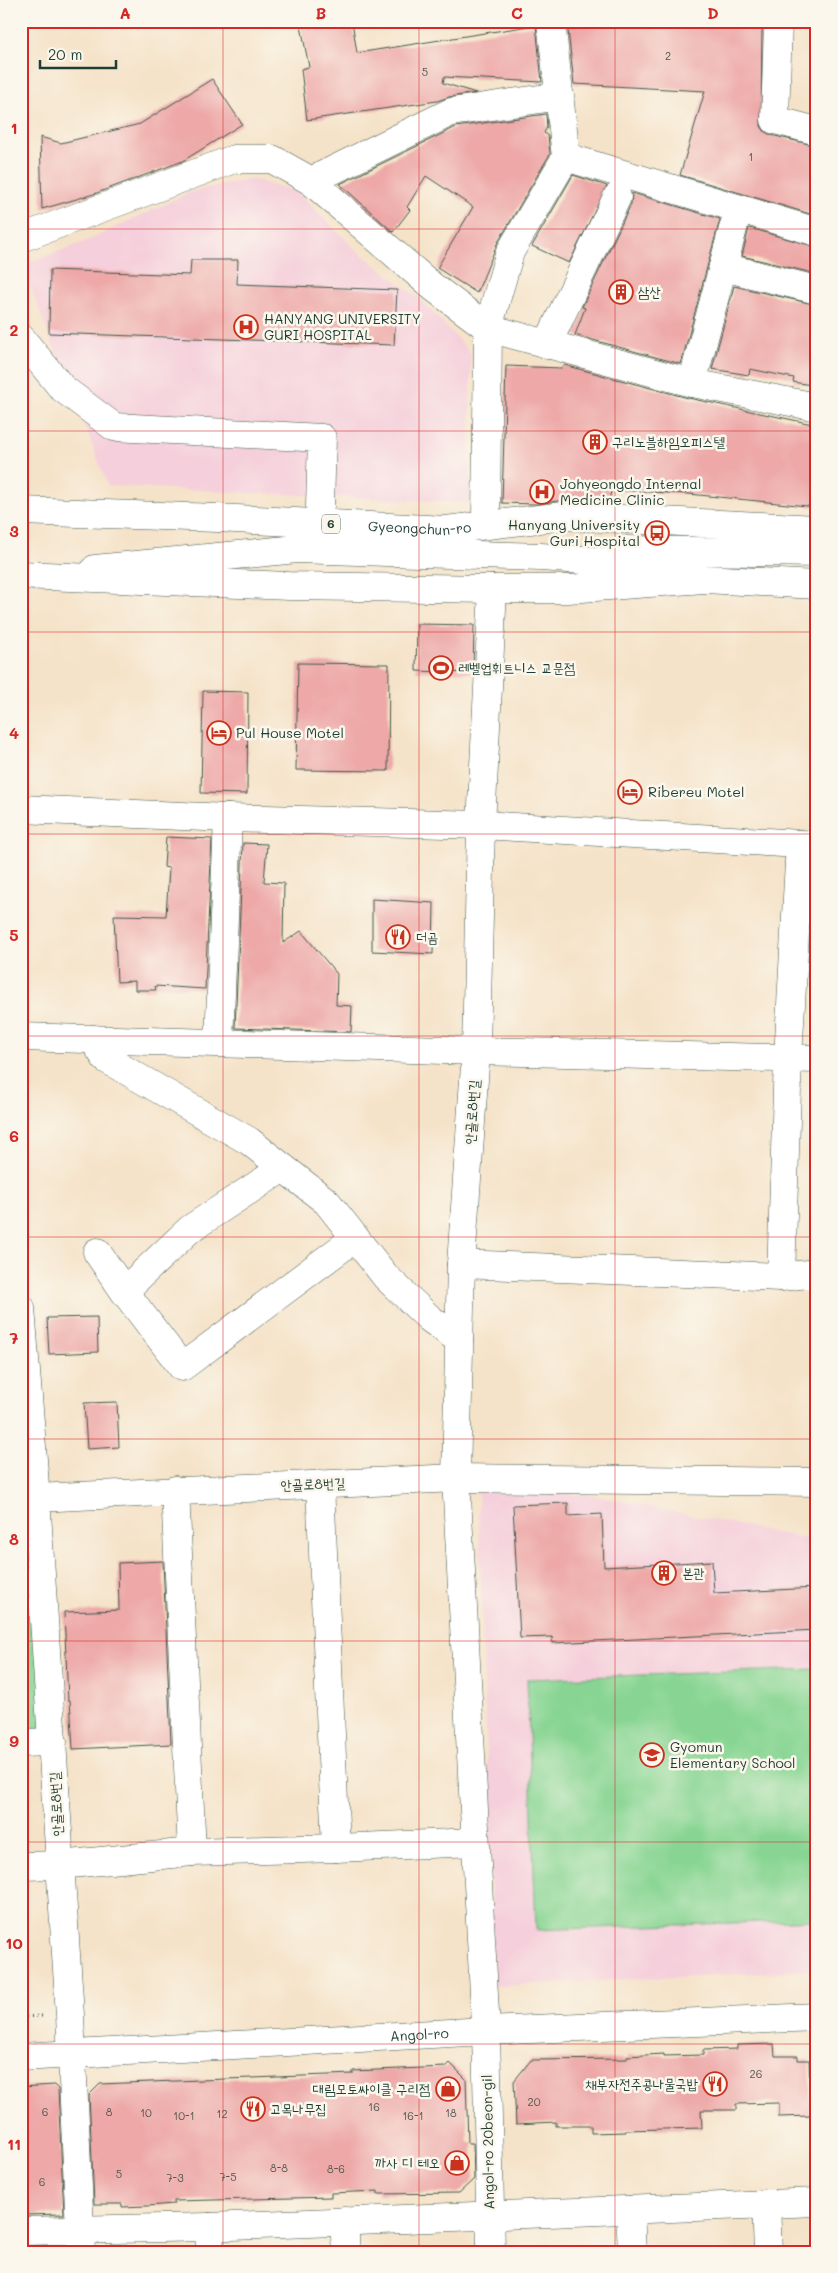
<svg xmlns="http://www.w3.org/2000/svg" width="838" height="2273" font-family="Mali,'Poor Story',sans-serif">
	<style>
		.built { fill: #f5cfdb }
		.green { fill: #88d593; stroke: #548964 }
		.building { fill: #eda8a7 }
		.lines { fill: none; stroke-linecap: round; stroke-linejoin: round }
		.minor-casing { stroke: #3f564a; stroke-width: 29 }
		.major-casing { stroke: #3f564a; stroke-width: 29 }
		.path { stroke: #3f564a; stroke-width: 3; stroke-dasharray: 1 4; stroke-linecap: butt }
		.minor { stroke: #fff; stroke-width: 28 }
		.major { stroke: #fff; stroke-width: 28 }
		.grid { fill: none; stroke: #d62828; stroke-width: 1; stroke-opacity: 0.55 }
		.labels { text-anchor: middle; stroke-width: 5; stroke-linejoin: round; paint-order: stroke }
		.number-label { font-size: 11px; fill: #525851 }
		.shield { fill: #fbf7ec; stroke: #61756b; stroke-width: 1 }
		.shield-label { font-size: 12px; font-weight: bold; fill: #1f3d34 }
		.poi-label { font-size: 14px; fill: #1f3d34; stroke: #fbf7ec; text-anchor: start }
		.street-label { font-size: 14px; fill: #1f3d34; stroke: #fbf7ec }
		.neatline { fill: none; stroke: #d62828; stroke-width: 2 }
		.grid-label { font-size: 16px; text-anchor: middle; font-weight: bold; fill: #d62828 }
	</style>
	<rect width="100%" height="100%" fill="#fbf7ec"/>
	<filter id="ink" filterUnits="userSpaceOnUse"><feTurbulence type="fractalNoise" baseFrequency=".02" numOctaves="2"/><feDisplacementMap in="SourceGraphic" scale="10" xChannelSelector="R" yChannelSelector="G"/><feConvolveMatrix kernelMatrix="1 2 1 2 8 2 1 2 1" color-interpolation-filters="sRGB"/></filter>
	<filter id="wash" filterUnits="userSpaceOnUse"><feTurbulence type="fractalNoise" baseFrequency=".0096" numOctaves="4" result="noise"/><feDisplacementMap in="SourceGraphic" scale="20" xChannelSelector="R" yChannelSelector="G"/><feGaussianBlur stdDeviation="1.12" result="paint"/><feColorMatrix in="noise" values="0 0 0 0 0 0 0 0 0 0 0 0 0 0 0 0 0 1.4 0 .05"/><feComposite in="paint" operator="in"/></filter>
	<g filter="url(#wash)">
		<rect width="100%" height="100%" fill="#f5e3c9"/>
		<!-- built -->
		<g class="built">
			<polygon points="250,179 297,192 356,250 421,300 471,353 469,503 108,486 22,265 84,242 193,191"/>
			<polygon points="478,1489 592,1495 817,1541 817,1970 494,1986"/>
		</g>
		<!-- green -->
		<g class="green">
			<polygon points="36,1498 53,1742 21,1743 21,1499"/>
			<polygon points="817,1669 817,1920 536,1930 527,1679"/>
		</g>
		<g id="blocks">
			<!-- building -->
			<g class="building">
				<polygon points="300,21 352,21 357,53 536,25 542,82 444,77 443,83 476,93 449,97 437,101 307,120 301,69 309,67"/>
				<polygon points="567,21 650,21 762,27 761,126 765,132 771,135 817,146 817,216 680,175 705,91 574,84"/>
				<polygon points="212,79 242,124 183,161 94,194 42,209 40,137 61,143 140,124"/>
				<polygon points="546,114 547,127 544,133 548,136 550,154 497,244 477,293 437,268 473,207 426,176 407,207 410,210 393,232 340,184 456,127"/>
				<polygon points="573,175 607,186 569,263 532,246"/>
				<polygon points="632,193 720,219 681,364 575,335 585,308 582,307 631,204"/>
				<polygon points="749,228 817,247 817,274 742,256"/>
				<polygon points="191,260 238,260 237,284 397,290 394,345 49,333 50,270 190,275"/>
				<polygon points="734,286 817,305 817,386 793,382 794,378 750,369 749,375 712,369"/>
				<polygon points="564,365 688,398 817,425 817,507 689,494 611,490 609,503 564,500 536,504 502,503 506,366 562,368"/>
				<polygon points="417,624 474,625 473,673 416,671"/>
				<polygon points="298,663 389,664 388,771 296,770"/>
				<polygon points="203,691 248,692 247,794 201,793"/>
				<polygon points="166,837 212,839 205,989 155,986 156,990 135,990 135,981 117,982 114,915 166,916 169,868 164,867"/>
				<polygon points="243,843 267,844 264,882 284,883 283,943 301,931 337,974 336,1005 352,1006 351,1032 235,1028"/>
				<polygon points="372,899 434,903 433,954 372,951"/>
				<polygon points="97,1317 98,1352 49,1354 47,1318"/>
				<polygon points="117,1402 119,1447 87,1449 84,1403"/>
				<polygon points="568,1503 568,1516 602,1514 604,1567 712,1561 714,1593 817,1588 817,1630 553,1643 552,1637 520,1638 513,1505"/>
				<polygon points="163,1561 171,1744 73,1749 70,1700 68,1700 64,1612 119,1610 118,1563"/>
				<polygon points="774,2044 775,2056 798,2056 798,2060 809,2060 811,2116 779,2117 779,2103 736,2104 736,2110 701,2110 702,2128 625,2130 626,2132 591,2133 591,2126 556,2126 556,2122 516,2124 514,2081 531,2060 627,2059 627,2056 664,2054 664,2056 703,2055 703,2050 737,2049 737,2045"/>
				<polygon points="450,2063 466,2079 468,2143 473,2143 474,2179 459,2193 378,2194 378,2191 331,2193 331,2197 174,2201 174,2204 147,2206 122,2207 122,2204 94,2204 89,2095 100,2084 353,2074 353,2071 446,2067"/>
				<polygon points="54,2085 58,2089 64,2214 21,2215 21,2087"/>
				<polygon points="64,2246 65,2252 21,2252 21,2247"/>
			</g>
		</g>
	</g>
	<g filter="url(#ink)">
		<use href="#blocks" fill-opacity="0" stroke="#3f564a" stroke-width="1"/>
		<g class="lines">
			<!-- minor casing -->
			<g class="minor-casing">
				<g id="minor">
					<polyline points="778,21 775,120 817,131"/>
					<polyline points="566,157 817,232"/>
					<polyline points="311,181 451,112 560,96"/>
					<polyline points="21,238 234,159 272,159 311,181 433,287 488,328 692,383 817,407"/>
					<polyline points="723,267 817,290"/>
					<polyline points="21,338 62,388 114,427 322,438 320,506"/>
					<polyline points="547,345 617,197"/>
					<polyline points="692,383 734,225"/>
					<polyline points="486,523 488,328 510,252 566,157 551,21"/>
					<polyline points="626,550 817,553"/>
					<polyline points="95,569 297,549 541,557 624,563 692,576"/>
					<polyline points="21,809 228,818 481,825 817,845"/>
					<polyline points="21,1037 476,1051 817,1059"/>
					<polyline points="93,1039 106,1059 249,1141 327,1202 386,1277 429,1318 459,1340"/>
					<polyline points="219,1042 228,818"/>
					<polyline points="283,1168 190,1229 124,1291 182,1367 355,1238"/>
					<polyline points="97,1252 124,1291"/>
					<polyline points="461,1264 781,1277 817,1273"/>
					<polyline points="781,1277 788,1058 800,844"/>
					<polyline points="21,1308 36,1498 21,1499"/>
					<polyline points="320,1484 336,1848"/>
					<polyline points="175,1490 192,1852"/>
					<polyline points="21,1743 53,1742"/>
					<polyline points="21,1866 60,1865 192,1852 336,1848 475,1842"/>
					<path id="s1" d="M21,2057L486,2031L817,2017"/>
					<polyline points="766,2204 768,2252"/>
					<polyline points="630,2210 632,2252"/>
					<polyline points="344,2221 346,2252"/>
					<polyline points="209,2227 210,2252"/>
					<polyline points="21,2231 209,2227 817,2202"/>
					<polyline points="81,2252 70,2015 36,1498 456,1478 461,1264 476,1051 481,825 493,589"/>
					<polyline points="491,2252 486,2031 456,1478 817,1482"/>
				</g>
			</g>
			<!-- major casing -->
			<g class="major-casing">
				<g id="major">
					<path id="s2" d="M21,511L217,518L446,530L563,516L817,529"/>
					<polyline points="21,575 289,586 493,589 568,589 704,579 817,585"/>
				</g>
			</g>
			<!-- path -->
			<polyline class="path" points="21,2017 43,2016"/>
			<!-- minor -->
			<use href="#minor" class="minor"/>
			<!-- major -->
			<use href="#major" class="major"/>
		</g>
	</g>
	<!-- grid -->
	<path class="grid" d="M223,21V2252M419,21V2252M615,21V2252M21,229H817M21,431H817M21,632H817M21,834H817M21,1036H817M21,1237H817M21,1439H817M21,1641H817M21,1842H817M21,2044H817"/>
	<!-- icons -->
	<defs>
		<g id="building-ring" transform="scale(1.25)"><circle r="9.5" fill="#fbf7ec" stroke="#c8321e" stroke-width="1.5"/><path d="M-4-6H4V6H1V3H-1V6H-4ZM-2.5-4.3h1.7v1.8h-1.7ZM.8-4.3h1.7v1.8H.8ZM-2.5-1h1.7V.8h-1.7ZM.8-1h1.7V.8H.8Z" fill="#c8321e"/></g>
		<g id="hospital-ring" transform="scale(1.25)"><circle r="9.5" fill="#fbf7ec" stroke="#c8321e" stroke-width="1.5"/><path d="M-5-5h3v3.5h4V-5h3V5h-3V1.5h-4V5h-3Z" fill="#c8321e"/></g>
		<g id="bus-ring" transform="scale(1.25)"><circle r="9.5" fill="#fbf7ec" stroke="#c8321e" stroke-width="1.5"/><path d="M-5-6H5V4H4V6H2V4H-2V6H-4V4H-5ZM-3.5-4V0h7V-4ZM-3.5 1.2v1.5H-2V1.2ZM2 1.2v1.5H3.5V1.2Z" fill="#c8321e"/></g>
		<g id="stadium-ring" transform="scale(1.25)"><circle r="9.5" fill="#fbf7ec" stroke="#c8321e" stroke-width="1.5"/><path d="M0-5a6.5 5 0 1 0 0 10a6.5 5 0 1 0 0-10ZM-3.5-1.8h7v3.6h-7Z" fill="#c8321e"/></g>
		<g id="hotel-ring" transform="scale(1.25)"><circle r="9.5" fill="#fbf7ec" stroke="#c8321e" stroke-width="1.5"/><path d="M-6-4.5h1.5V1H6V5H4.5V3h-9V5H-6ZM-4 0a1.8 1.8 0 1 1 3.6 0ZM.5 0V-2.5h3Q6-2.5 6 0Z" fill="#c8321e"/></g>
		<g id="restaurant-ring" transform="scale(1.25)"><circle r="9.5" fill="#fbf7ec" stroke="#c8321e" stroke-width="1.5"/><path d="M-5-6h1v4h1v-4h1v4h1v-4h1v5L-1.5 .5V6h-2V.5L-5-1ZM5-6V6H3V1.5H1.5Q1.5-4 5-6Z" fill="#c8321e"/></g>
		<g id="school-ring" transform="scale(1.25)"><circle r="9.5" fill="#fbf7ec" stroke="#c8321e" stroke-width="1.5"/><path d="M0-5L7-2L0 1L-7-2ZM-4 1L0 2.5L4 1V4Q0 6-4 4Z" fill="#c8321e"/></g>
		<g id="shop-ring" transform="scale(1.25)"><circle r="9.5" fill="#fbf7ec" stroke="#c8321e" stroke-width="1.5"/><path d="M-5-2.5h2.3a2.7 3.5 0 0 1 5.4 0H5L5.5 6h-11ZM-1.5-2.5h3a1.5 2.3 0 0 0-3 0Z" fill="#c8321e"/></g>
	</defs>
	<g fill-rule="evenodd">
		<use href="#building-ring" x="621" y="292"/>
		<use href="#hospital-ring" x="246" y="327"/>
		<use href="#building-ring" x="595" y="442"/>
		<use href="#hospital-ring" x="542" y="492"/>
		<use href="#bus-ring" x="657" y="533"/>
		<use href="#stadium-ring" x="441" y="668"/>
		<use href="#hotel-ring" x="219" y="733"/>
		<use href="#hotel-ring" x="630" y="792"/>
		<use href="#restaurant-ring" x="398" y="937"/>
		<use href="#building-ring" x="664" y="1573"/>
		<use href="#school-ring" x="652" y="1755"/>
		<use href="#restaurant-ring" x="715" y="2084"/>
		<use href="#shop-ring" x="448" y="2089"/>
		<use href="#restaurant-ring" x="253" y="2109"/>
		<use href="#shop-ring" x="457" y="2163"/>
	</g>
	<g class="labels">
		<!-- number labels -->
		<g class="number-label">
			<text x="668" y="60">2</text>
			<text x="425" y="76">5</text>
			<text x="751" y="161">1</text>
			<text x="756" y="2078">26</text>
			<text x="534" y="2106">20</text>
			<text x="374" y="2111">16</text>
			<text x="45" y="2116">6</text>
			<text x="109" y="2116">8</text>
			<text x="146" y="2117">10</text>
			<text x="451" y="2117">18</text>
			<text x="222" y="2118">12</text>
			<text x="184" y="2120">10-1</text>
			<text x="413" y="2120">16-1</text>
			<text x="279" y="2172">8-8</text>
			<text x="336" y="2173">8-6</text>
			<text x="119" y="2178">5</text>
			<text x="228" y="2181">7-5</text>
			<text x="175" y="2182">7-3</text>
			<text x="42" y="2186">6</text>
		</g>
		<!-- shield labels -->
		<rect class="shield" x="322" y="514.5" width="18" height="19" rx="4"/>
		<g class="shield-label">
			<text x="331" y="528">6</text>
		</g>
		<!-- poi labels -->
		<g class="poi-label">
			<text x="638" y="297">삼산</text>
			<text x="264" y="324">HANYANG UNIVERSITY<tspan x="264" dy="16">GURI HOSPITAL</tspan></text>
			<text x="612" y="447">구리노블하임오피스텔</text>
			<text x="560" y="489">Johyeongdo Internal<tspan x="560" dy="16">Medicine Clinic</tspan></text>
			<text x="640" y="530" text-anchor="end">Hanyang University<tspan x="640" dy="16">Guri Hospital</tspan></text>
			<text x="458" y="673">레벨업휘트니스 교문점</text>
			<text x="236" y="738">Pul House Motel</text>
			<text x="648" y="797">Ribereu Motel</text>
			<text x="416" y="942">더곰</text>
			<text x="682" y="1578">본관</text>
			<text x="670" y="1752">Gyomun<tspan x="670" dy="16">Elementary School</tspan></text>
			<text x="698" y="2089" text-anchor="end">채부자전주콩나물국밥</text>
			<text x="430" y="2094" text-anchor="end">대림모토싸이클 구리점</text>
			<text x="270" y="2114">고목나무집</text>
			<text x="440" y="2168" text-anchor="end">까사 디 테오</text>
		</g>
		<!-- street labels -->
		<g class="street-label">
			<text dy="5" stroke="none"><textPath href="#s2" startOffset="399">Gyeongchun-ro</textPath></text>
			<text transform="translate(472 1112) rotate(-86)" y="5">안골로8번길</text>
			<text transform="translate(313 1484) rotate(-2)" y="5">안골로8번길</text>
			<text transform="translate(56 1804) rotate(-93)" y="5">안골로8번길</text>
			<text dy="5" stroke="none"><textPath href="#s1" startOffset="399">Angol-ro</textPath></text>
			<text transform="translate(488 2142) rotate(-91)" y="5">Angol-ro 20beon-gil</text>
		</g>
	</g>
	<!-- margin -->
	<rect width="838" height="2273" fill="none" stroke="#fbf7ec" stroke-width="55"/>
	<!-- scale -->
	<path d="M40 60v8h76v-8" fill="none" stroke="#1f3d34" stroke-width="2.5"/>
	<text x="48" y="60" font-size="15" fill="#1f3d34" stroke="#fbf7ec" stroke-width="4" paint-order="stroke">20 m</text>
	<rect x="28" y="28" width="782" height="2218" class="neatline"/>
	<g class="grid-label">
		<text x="125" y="19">A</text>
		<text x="321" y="19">B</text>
		<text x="517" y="19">C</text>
		<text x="713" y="19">D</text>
		<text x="14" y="134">1</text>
		<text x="14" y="336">2</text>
		<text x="14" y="537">3</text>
		<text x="14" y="739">4</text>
		<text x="14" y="941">5</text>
		<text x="14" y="1142">6</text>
		<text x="14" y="1344">7</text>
		<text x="14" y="1545">8</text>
		<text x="14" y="1747">9</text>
		<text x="14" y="1949">10</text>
		<text x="14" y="2150">11</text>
	</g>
</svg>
